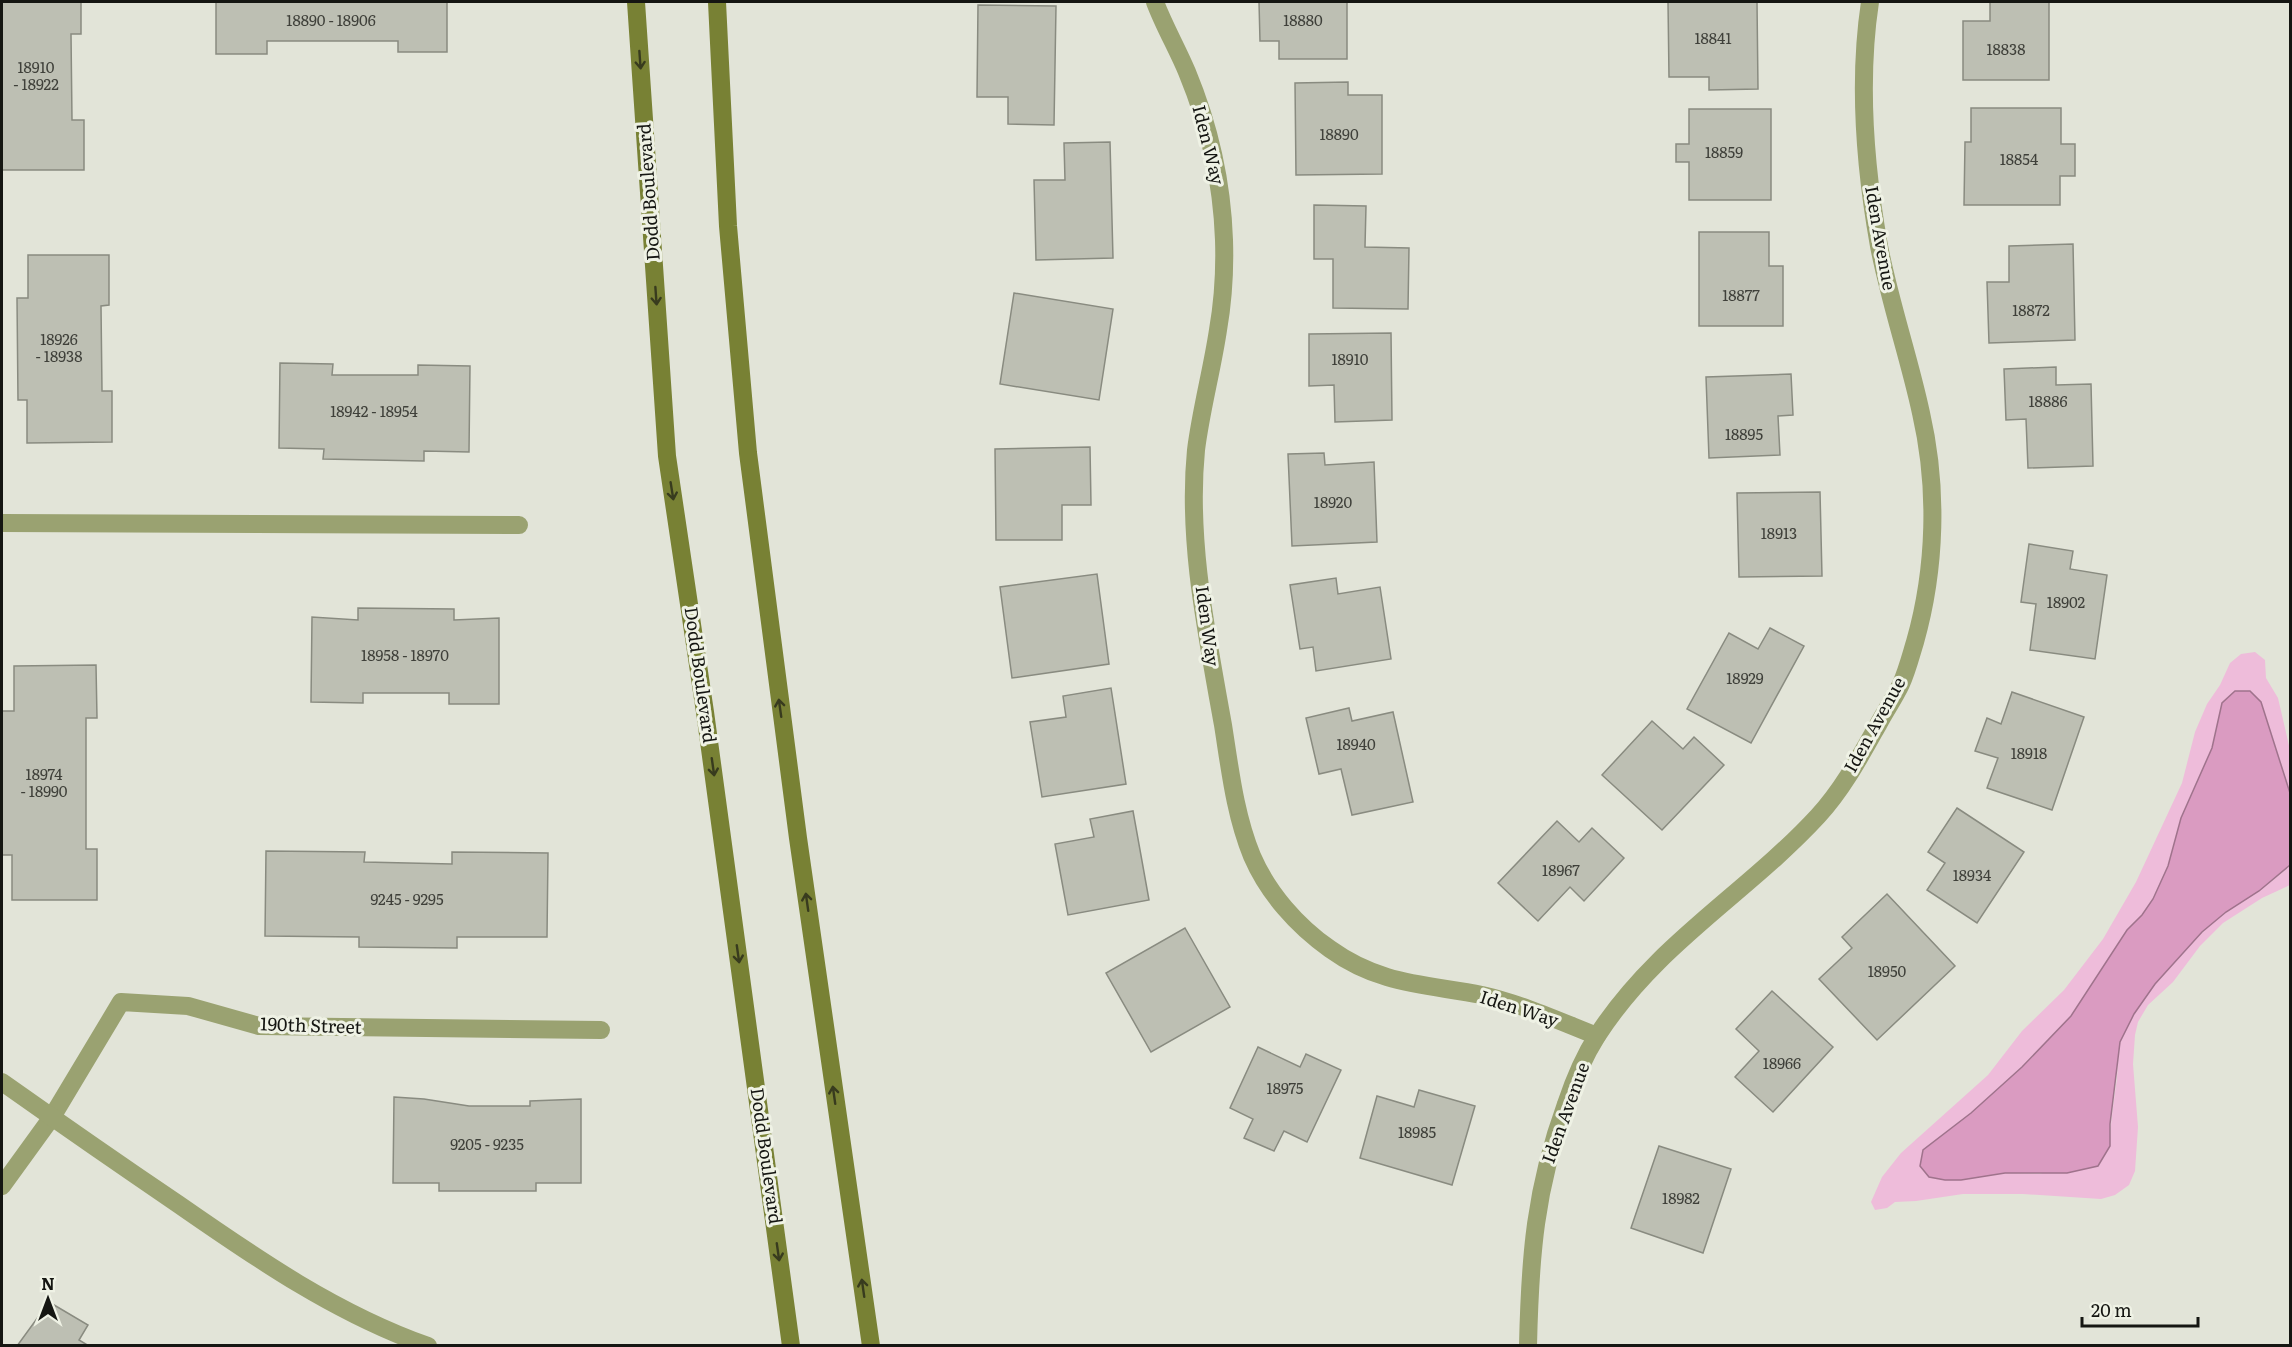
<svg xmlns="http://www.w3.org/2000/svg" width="2292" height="1347" font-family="Literata,serif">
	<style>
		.green { fill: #eebcda }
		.water { fill: #da9bc1; stroke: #9f738c; stroke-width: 1.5 }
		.building { fill: #bdbfb3; stroke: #898b80; stroke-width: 1.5 }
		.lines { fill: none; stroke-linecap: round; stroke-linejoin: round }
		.minor { stroke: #9aa271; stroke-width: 18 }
		.tertiary { stroke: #9aa271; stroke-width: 18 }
		.secondary { stroke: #788134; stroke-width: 18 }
		.oneway { stroke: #383b1e }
		.labels { text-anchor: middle; stroke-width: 6; stroke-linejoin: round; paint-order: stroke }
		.number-label { font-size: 15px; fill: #3f403a }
		.street-label { font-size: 18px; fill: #151612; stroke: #eff2e5 }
	</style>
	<rect width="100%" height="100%" fill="#e2e4d8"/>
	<!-- green -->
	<path class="green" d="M2255,652L2265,660L2266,678L2278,698L2290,750V793L2261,702L2216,727L2212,748L2181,818L2168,866L2153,899L2142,915L2127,930L2071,1016L2022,1067L1971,1113L1923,1150L1961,1180L2005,1173L2040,1174L2110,1146C2110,1123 2114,1101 2117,1078C2118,1066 2117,1052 2120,1041C2133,1000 2190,940 2224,914C2246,897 2271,885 2290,865V885L2262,898L2223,923L2200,946L2173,982L2148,1005L2138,1022L2135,1035L2133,1064L2138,1127L2135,1171L2129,1185L2115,1195L2101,1199L2023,1194H1963L1916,1201L1895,1202L1887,1208L1875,1210L1871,1202L1882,1177L1901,1153L1988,1075L2022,1031L2064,990L2103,939L2136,882L2182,783L2195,732L2207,704L2220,685L2230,663L2241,654Z"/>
	<!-- water -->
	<polygon class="water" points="2235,691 2250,691 2261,702 2290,793 2290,865 2259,891 2226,912 2202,932 2155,984 2134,1014 2120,1042 2110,1124 2110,1146 2098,1166 2067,1173 2005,1173 1961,1180 1945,1180 1929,1177 1920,1166 1923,1150 1971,1113 2022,1067 2071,1016 2127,930 2142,915 2153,899 2168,866 2181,818 2212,748 2222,703"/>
	<!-- building -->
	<g class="building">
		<polygon points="2,2 81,2 81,34 71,34 72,120 84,120 84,170 2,170"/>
		<polygon points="216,2 447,2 447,52 398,52 398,41 267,41 267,54 216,54"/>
		<polygon points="1259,2 1347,2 1347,59 1279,59 1279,41 1260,41"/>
		<polygon points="1668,2 1757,2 1758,89 1709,90 1709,77 1669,77"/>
		<polygon points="1990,2 2049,2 2049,80 1963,80 1963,21 1990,21"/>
		<polygon points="978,5 1056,6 1054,125 1008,124 1008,97 977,97"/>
		<polygon points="1348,82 1348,95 1382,95 1382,174 1296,175 1295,83"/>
		<polygon points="1971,108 2061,108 2061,144 2075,144 2075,176 2060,176 2060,205 1964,205 1965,142 1971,142"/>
		<polygon points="1689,109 1771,109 1771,200 1689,200 1689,162 1676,162 1676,144 1689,144"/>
		<polygon points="1110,142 1113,258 1036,260 1034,180 1065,180 1064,143"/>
		<polygon points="1314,205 1366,206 1365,247 1409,248 1408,309 1333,308 1333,259 1314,259"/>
		<polygon points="1699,232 1769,232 1769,266 1783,266 1783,326 1699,326"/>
		<polygon points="2073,244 2075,340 1989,343 1987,282 2009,282 2009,246"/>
		<polygon points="28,255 109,255 109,305 101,306 102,391 112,391 112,442 27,443 27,400 18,400 17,298 28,298"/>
		<polygon points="1014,293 1113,309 1099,400 1000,384"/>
		<polygon points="1391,333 1392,420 1335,422 1334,385 1309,386 1309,334"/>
		<polygon points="280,363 333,364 332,375 418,375 418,365 470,366 469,452 424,451 424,461 323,459 324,449 279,448"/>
		<polygon points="2056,367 2056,385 2091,384 2093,466 2028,468 2026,419 2006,420 2004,369"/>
		<polygon points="1791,374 1793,415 1778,416 1780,455 1709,458 1706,377"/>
		<polygon points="1090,447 1091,505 1062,505 1062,540 996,540 995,449"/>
		<polygon points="1324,453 1325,465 1374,462 1377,542 1292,546 1288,454"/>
		<polygon points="1820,492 1822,576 1739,577 1737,493"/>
		<polygon points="2029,544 2073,551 2070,569 2107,575 2095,659 2030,650 2036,604 2021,602"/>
		<polygon points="1097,574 1109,664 1012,678 1000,587"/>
		<polygon points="1336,578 1338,594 1380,587 1391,659 1316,671 1313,647 1300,649 1290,585"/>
		<polygon points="358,608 454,609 454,620 499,618 499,704 449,704 449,693 363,693 363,703 311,702 312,617 358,620"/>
		<polygon points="1770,628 1804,646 1751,743 1687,709 1729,633 1758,649"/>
		<polygon points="96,665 97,718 86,718 86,849 97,849 97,900 12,900 12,855 2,855 2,711 14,711 14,666"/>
		<polygon points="1111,688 1126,784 1042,797 1030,722 1066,717 1063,696"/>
		<polygon points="2012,692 2084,717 2052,810 1987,788 1998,758 1975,751 1987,718 2001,724"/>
		<polygon points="1349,708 1352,721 1393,712 1413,802 1352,815 1341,769 1319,774 1306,718"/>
		<polygon points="1652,721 1683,749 1694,737 1724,765 1662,830 1602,775"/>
		<polygon points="1957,808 2024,852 1977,923 1927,890 1945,863 1928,852"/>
		<polygon points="1133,811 1149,900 1068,915 1055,844 1094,837 1090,819"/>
		<polygon points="1557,821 1579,842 1592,828 1624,858 1584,901 1570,887 1538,921 1498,883"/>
		<polygon points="266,851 365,852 364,862 452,864 452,852 548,853 547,937 457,937 457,948 359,947 359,937 265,936"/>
		<polygon points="1887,894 1955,966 1877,1040 1819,979 1852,948 1842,937"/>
		<polygon points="1185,928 1230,1007 1151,1052 1106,973"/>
		<polygon points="1772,991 1833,1047 1773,1112 1735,1077 1759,1051 1736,1029"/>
		<polygon points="1258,1047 1300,1067 1306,1054 1341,1070 1307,1142 1284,1131 1274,1151 1244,1138 1253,1119 1230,1108"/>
		<polygon points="1419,1090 1475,1106 1452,1185 1360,1158 1377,1096 1414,1107"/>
		<polygon points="394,1097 424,1099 469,1106 530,1106 530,1101 581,1099 581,1183 536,1183 536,1191 439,1191 439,1183 393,1183"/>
		<polygon points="1659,1146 1731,1169 1703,1253 1631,1228"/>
		<polygon points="49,1302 88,1325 79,1340 89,1346 17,1346"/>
	</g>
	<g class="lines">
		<!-- minor -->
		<g class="minor">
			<path d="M1155,2C1164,26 1177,48 1187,72C1209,125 1222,182 1224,240C1225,270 1223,301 1218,330C1212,370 1201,410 1196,450C1187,541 1207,635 1223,725C1230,769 1235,815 1252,856C1268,893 1297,926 1330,949C1380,985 1425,984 1482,995C1522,1004 1559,1021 1597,1036"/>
			<polyline points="2,523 519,525"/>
			<polyline points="2,1186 52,1117 121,1002 188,1006 259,1026 601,1030"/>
			<path d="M1528,1346C1530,1256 1535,1189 1566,1104C1574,1080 1583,1058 1597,1036C1656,944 1746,894 1818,816C1843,789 1861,755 1879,723C1886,710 1895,697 1901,684C1907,671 1911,655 1915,642C1936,568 1938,487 1921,413C1909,357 1890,303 1879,246C1865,167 1858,81 1870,2"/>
		</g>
		<!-- tertiary -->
		<path class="tertiary" d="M2,1082C60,1123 119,1164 178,1204C257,1259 337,1314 428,1346"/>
		<!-- secondary -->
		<g class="secondary">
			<polyline points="636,2 667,456 705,712 791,1346"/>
			<polyline points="717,2 728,226 748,453 798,838 871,1346"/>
		</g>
	</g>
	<!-- one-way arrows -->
	<defs><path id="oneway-shaft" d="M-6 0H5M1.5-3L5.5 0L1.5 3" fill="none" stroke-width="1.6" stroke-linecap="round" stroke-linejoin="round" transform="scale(1.5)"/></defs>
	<g class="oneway">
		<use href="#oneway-shaft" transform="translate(640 60) rotate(86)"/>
		<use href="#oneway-shaft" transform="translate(656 296) rotate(86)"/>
		<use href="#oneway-shaft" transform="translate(672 491) rotate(81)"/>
		<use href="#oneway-shaft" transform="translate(780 708) rotate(-98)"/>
		<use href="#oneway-shaft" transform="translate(713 767) rotate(82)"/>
		<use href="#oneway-shaft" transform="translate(807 902) rotate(-98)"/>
		<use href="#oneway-shaft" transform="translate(738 954) rotate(82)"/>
		<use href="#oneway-shaft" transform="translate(834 1095) rotate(-98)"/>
		<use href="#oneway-shaft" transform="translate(778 1252) rotate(82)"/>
		<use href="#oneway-shaft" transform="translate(863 1288) rotate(-98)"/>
	</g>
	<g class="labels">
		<!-- number labels -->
		<g class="number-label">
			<text x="331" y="26">18890 - 18906</text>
			<text x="1303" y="26">18880</text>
			<text x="1713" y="44">18841</text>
			<text x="2006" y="55">18838</text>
			<text x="36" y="73">18910<tspan x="36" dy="17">- 18922</tspan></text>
			<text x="1339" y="140">18890</text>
			<text x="1724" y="158">18859</text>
			<text x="2019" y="165">18854</text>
			<text x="1741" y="301">18877</text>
			<text x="2031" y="316">18872</text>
			<text x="59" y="345">18926<tspan x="59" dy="17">- 18938</tspan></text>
			<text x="1350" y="365">18910</text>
			<text x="2048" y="407">18886</text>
			<text x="374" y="417">18942 - 18954</text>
			<text x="1744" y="440">18895</text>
			<text x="1333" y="508">18920</text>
			<text x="1779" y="539">18913</text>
			<text x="2066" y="608">18902</text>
			<text x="405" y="661">18958 - 18970</text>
			<text x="1745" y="684">18929</text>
			<text x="1356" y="750">18940</text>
			<text x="2029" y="759">18918</text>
			<text x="44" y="780">18974<tspan x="44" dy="17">- 18990</tspan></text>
			<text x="1561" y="876">18967</text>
			<text x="1972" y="881">18934</text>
			<text x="407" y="905">9245 - 9295</text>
			<text x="1887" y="977">18950</text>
			<text x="1782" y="1069">18966</text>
			<text x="1285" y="1094">18975</text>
			<text x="1417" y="1138">18985</text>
			<text x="487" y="1150">9205 - 9235</text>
			<text x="1681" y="1204">18982</text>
		</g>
		<!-- street labels -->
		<g class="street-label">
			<text transform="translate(1208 145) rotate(76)" y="6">Iden Way</text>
			<text transform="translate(649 192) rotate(-94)" y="6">Dodd Boulevard</text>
			<text transform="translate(1880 238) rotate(80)" y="6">Iden Avenue</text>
			<text transform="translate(1207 626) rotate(82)" y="6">Iden Way</text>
			<text transform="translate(700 675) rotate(82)" y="6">Dodd Boulevard</text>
			<text transform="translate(1875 725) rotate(-61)" y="6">Iden Avenue</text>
			<text transform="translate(1519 1009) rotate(18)" y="6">Iden Way</text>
			<text transform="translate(311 1026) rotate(2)" y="6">190th Street</text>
			<text transform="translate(1566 1113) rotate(-70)" y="6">Iden Avenue</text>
			<text transform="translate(766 1156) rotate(82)" y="6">Dodd Boulevard</text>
		</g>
	</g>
	<!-- border -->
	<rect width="2292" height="1347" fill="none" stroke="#151612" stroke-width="6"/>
	<!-- north arrow -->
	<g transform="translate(48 1299)" stroke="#eff2e5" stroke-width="4.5" paint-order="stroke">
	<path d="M0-4.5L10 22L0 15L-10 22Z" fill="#151612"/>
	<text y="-9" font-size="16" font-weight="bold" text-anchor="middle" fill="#151612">N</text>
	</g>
	<!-- scale -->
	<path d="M2082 1317v9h116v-9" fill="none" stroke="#151612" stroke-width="3"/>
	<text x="2091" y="1317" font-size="18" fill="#151612" stroke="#eff2e5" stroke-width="4.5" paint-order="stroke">20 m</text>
</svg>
